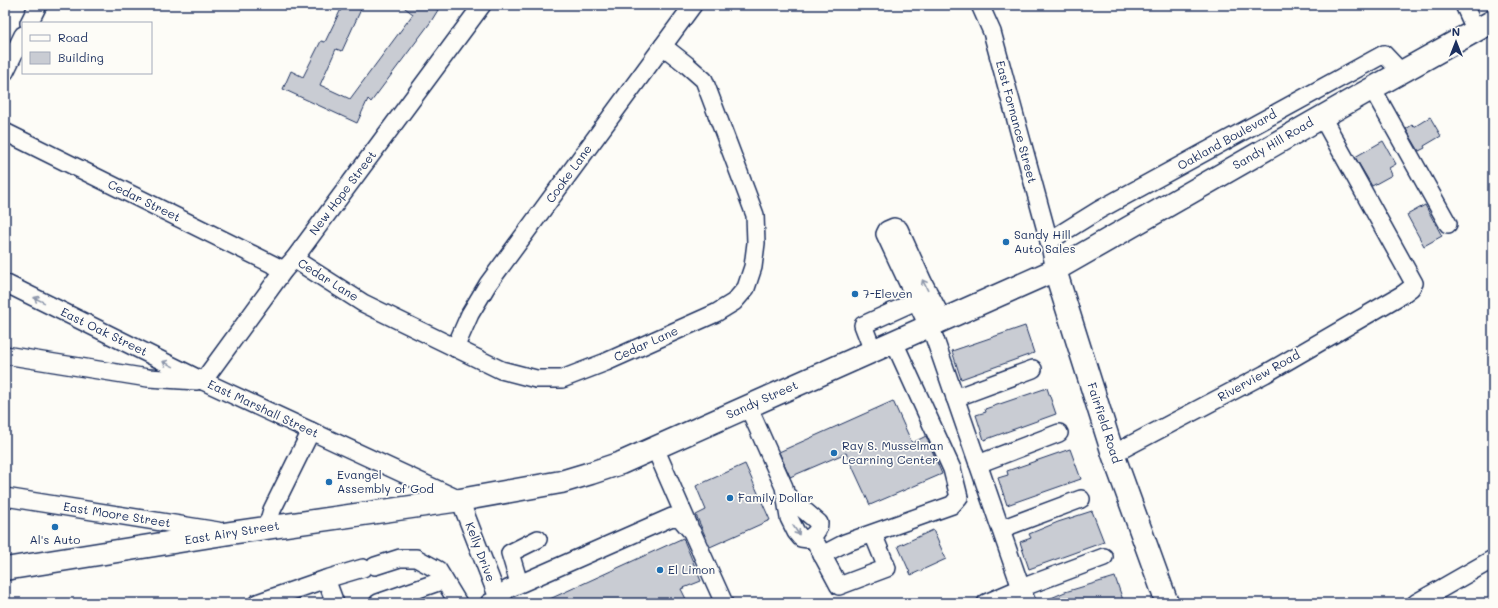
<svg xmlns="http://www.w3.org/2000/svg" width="1498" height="608" font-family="Mali,sans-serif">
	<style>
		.building { fill: #c9ccd3; stroke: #1b2f5e }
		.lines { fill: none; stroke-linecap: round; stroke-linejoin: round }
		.minor-casing { stroke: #1b2f5e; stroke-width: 20 }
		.major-casing { stroke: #1b2f5e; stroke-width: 25 }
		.minor { stroke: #fdfcf7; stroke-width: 17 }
		.major { stroke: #fdfcf7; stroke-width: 22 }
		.oneway { stroke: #8c96aa }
		.poi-dot { fill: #1f6fb2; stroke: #fdfcf7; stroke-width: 1.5 }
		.labels { text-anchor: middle; stroke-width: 3.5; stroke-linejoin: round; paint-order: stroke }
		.street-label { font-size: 12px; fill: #1b2f5e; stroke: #fdfcf7 }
		.poi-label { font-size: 12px; fill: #1b2f5e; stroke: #fdfcf7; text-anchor: start }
	</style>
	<rect width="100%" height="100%" fill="#fdfcf7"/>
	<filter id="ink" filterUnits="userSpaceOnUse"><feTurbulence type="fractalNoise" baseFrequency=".025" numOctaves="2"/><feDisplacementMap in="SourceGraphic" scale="8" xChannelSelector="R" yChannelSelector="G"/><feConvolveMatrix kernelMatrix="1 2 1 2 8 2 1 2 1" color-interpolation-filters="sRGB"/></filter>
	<g filter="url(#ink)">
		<!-- building -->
		<g class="building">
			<polygon points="343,5 363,5 342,51 336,49 320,85 350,99 413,14 401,5 432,5 438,10 430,23 371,102 368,99 357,123 283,89 291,71 303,77 321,41 325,42"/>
			<polygon points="1430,117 1441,136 1424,146 1425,148 1419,151 1406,129 1412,125 1414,127"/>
			<polygon points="1383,141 1396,164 1389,168 1392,175 1372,186 1355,157"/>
			<polygon points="1425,205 1442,236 1424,246 1407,215"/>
			<polygon points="1025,326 1034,353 961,379 952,351"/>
			<polygon points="1047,388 1056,414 984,440 976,415 986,412 985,409"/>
			<polygon points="893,401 912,443 926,436 942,474 870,505 846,453 790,477 779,452"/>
			<polygon points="1070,449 1081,479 1007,505 998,478 1008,475 1007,471"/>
			<polygon points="745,464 770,520 710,547 696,515 706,510 696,486"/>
			<polygon points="1092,511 1104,542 1029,569 1020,542 1031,538 1029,534 1058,522"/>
			<polygon points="933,530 946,559 911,575 898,546"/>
			<polygon points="683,538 701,581 681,589 688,603 541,603"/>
			<polygon points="1115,577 1124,603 1042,603 1042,602 1065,592"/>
		</g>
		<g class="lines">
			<!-- minor casing -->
			<g class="minor-casing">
				<g id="minor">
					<polyline points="980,5 992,32 1049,241 1055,270"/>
					<polyline points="1464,5 1476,31"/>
					<polyline points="29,23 38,5"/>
					<polyline points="5,72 23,35"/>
					<polyline points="1372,88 1448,224"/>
					<polyline points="5,132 284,270"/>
					<polyline points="1049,241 1099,210 1384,54 1401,72"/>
					<polyline points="294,259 363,303 501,370 536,379 562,379 606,362 716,313 734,302 746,288 753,267 756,243 755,215 704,80 687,65 663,46"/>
					<polyline points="5,283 203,381 460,500 500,603"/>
					<polyline points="930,325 1021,588 1104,557"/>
					<polyline points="928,326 885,234 887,230 894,227 899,229 923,282 943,320"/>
					<polyline points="455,348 470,314 488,284 693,5"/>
					<polyline points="873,351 863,325 916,301"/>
					<polyline points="5,355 148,378 197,381"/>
					<polyline points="203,381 284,270 294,259 482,5"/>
					<polyline points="955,398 1033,369"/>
					<path d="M748,406L784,487L789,518L796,532L801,538L808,539C814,535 819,531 819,523L785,494"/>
					<polyline points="655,448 689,526"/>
					<polyline points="1113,454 1265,374 1403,294 1411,288 1414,283 1322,117"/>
					<polyline points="978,464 1059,433"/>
					<polyline points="5,497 218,531"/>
					<polyline points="267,527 272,510 311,431"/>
					<polyline points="1001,529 1081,499"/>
					<polyline points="817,545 839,586 887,568 873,534"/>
					<polyline points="822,555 845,543 952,505 959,497 952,469 894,342"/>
					<polyline points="375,566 400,558 416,558 438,570 458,603"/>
					<polyline points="326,579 335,603"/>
					<polyline points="519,583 510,553 538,539"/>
					<polyline points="257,603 326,579 363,568"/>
					<polyline points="378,603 444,580"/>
					<polyline points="489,603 498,599 508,589 672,517 680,518 692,532 724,603"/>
					<polyline points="986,603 1021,588 1027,603"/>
					<polyline points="1416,603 1493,559"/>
				</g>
			</g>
			<!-- major casing -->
			<g class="major-casing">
				<g id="major">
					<polyline points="1055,270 1113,454 1167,603"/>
					<polyline points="5,569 230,533 460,500 561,482 591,473 621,463 1055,270 1364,93 1493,21"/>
				</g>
			</g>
			<!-- minor -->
			<use href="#minor" class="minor"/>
			<!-- major -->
			<use href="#major" class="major"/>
		</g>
		<!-- one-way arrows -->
		<defs><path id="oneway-shaft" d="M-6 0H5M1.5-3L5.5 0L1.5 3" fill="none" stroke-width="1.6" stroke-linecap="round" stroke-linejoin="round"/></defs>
		<g class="oneway">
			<use href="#oneway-shaft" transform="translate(925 285) rotate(-117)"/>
			<use href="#oneway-shaft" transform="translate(39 300) rotate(-154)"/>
			<use href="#oneway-shaft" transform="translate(168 364) rotate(-154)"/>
			<use href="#oneway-shaft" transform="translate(796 530) rotate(57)"/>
		</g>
	</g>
	<!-- markers -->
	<g class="poi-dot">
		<circle cx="1006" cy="242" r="4"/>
		<circle cx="855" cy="294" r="4"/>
		<circle cx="834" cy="453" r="4"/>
		<circle cx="329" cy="482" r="4"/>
		<circle cx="730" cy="498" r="4"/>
		<circle cx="55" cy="527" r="4"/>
		<circle cx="660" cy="570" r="4"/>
	</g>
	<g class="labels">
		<!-- street labels -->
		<g class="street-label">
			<text transform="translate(1016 122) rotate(75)" y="4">East Fornance Street</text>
			<text transform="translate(1227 140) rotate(-29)" y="4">Oakland Boulevard</text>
			<text transform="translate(1273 144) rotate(-30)" y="4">Sandy Hill Road</text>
			<text transform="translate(569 174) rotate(-54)" y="4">Cooke Lane</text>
			<text transform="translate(343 193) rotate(-53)" y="4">New Hope Street</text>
			<text transform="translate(144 201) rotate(26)" y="4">Cedar Street</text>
			<text transform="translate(328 280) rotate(32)" y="4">Cedar Lane</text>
			<text transform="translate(104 332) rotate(26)" y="4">East Oak Street</text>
			<text transform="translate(646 344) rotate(-24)" y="4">Cedar Lane</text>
			<text transform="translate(1259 376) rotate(-29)" y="4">Riverview Road</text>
			<text transform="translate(762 400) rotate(-24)" y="4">Sandy Street</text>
			<text transform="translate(263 409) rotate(25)" y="4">East Marshall Street</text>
			<text transform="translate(1104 423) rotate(72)" y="4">Fairfield Road</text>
			<text transform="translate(117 515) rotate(9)" y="4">East Moore Street</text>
			<text transform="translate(232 533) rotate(-9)" y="4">East Airy Street</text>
			<text transform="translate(480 552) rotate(69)" y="4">Kelly Drive</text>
		</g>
		<!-- poi labels -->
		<g class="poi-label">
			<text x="1014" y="239">Sandy Hill<tspan x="1014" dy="14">Auto Sales</tspan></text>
			<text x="863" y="298">7-Eleven</text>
			<text x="842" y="450">Ray S. Musselman<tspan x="842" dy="14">Learning Center</tspan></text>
			<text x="337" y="479">Evangel<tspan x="337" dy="14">Assembly of God</tspan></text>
			<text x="738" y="502">Family Dollar</text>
			<text x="55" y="544" text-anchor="middle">Al's Auto</text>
			<text x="668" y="574">El Limon</text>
		</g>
	</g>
	<!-- margin -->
	<rect width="1498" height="608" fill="none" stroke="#fdfcf7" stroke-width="20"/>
	<rect x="10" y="10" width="1478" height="588" fill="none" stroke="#1b2f5e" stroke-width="1.5" filter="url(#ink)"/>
	<!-- legend -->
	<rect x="22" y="22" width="130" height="52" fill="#fdfcf7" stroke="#a3aaba"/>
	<rect x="30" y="35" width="20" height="6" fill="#fdfcf7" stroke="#a3aaba"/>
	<text x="58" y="42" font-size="12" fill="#1b2f5e">Road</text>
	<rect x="30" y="52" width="20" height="12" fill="#c9ccd3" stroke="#a3aaba"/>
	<text x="58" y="62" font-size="12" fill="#1b2f5e">Building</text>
	<!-- north arrow -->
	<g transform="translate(1456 42)" stroke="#fdfcf7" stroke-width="3" paint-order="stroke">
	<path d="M0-3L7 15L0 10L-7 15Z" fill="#1b2f5e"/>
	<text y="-6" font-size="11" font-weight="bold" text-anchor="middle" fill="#1b2f5e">N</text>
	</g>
</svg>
